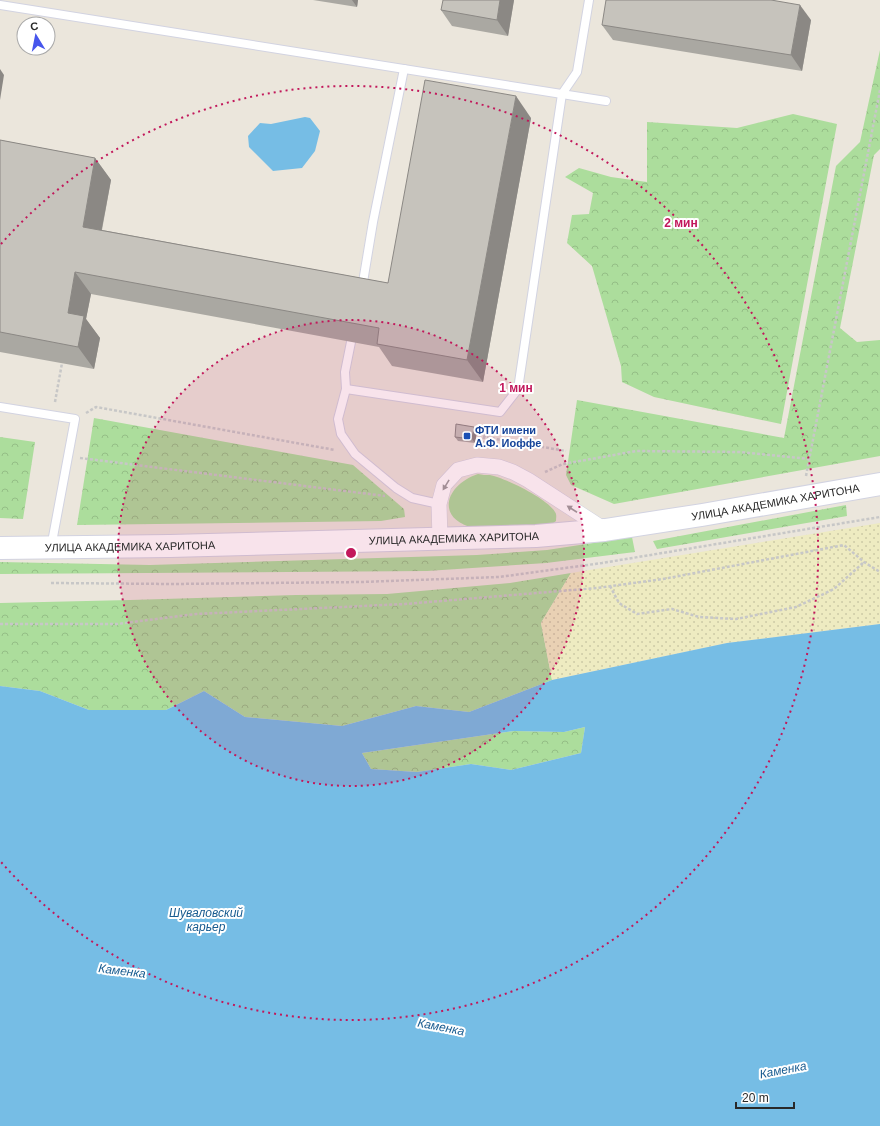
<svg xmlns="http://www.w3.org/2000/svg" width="880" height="1126" font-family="Helvetica,sans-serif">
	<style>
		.grass { fill: #acdd9c }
		.forest { fill: url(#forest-crowns) }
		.sand { fill: url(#sand-dots) }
		.water { fill: #76bde5; fill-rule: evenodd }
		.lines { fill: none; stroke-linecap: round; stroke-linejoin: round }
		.lane-casing { stroke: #d2d3e1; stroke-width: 10 }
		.street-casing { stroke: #d2d3e1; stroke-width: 16 }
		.secondary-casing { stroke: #d2d3e1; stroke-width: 24 }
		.path { stroke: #c7c7c7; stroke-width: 2.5; stroke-dasharray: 3 2; stroke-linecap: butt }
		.lane { stroke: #fff; stroke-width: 8 }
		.street { stroke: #fff; stroke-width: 15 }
		.secondary { stroke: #fff; stroke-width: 22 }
		.wall { fill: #aaa8a2 }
		.shaded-wall { fill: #8b8884 }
		.building { fill: #c6c3bc; stroke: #8b8884 }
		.oneway { fill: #9f9f9f }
		.ring { fill: none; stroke: #c2185b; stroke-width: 2; stroke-dasharray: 2 4 }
		.transit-dot { fill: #1a4fb4; stroke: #fff; stroke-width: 1.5 }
		.labels { text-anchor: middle; stroke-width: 4; stroke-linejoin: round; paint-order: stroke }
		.transit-label { font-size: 11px; font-weight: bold; fill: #164399; stroke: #fff; text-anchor: start }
		.street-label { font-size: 11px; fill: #292929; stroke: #fff }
		.water-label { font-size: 12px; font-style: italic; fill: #175b90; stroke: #fff }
		.centre { fill: #c2185b; stroke: #fff; stroke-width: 2 }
		.ring-label { font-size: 12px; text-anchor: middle; font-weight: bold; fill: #c2185b; stroke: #fff; stroke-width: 4; stroke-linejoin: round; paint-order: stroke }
	</style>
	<defs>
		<pattern id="forest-crowns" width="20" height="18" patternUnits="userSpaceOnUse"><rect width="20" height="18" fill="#acdd9c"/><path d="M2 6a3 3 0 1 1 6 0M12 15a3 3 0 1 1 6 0" fill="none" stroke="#94be86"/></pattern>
		<pattern id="sand-dots" width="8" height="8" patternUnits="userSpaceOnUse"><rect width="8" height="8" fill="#eeebc1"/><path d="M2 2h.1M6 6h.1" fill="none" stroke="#cccaa6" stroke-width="1.8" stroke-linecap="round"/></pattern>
	</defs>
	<rect width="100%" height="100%" fill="#ebe6dc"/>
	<!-- grass -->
	<path class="grass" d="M478,474C482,475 486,475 490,475C505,478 548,499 555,512C557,515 556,517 556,521L552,524L474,528C435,519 445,485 478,474Z"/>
	<!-- forest -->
	<g class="forest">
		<polygon points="880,50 880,149 874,155 840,328 857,342 880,340 880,456 614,504 571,485 566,475 577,400 784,438 836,166 860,142"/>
		<polygon points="793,114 837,124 781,424 654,397 622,382 621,366 592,266 567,243 572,215 589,214 593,193 565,177 579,168 611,177 647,182 647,122 737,128"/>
		<polygon points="94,418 353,465 404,509 405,517 381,521 77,525"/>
		<polygon points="0,437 35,442 23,519 0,518"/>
		<polygon points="846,505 847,516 657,549 653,541"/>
		<polygon points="632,537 635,552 546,563 427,571 0,574 0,562 150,565 477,555 547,550"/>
		<polygon points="571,573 541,623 552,680 469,712 416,706 342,726 245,717 204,691 166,710 89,710 40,691 0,686 0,603 130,600 296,595 387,594 510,583"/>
		<polygon points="585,727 581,753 511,770 471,764 417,772 371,769 362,753 514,731 564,732"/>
	</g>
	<!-- sand -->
	<polygon class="sand" points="880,523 880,624 727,643 552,680 541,623 571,573"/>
	<!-- water -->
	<g class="water">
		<polygon points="305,117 310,118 320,131 315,151 302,168 273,171 249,147 248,136 260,123 271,124"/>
		<path d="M880,624V1126H0V686L40,691L89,710H166L204,691L245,717L342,726L416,706L469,712L552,680L727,643ZM585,727L581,753L511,770L471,764L417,772L371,769L362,753L514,731L564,732Z"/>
	</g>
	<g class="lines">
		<!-- lane casing -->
		<g class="lane-casing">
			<g id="lane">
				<polyline points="0,5 606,101"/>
				<polyline points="362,288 373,222 404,69"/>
				<polyline points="351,342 345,372 346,389 338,419 341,434 355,454 396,488 412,498 439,504"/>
				<polyline points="346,389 500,412 518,389 562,94 577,72 589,0"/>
				<polyline points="0,407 75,419 53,537 52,547"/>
			</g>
		</g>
		<!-- street casing -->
		<g class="street-casing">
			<polyline id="street" points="440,539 439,504 444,485 458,470 477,465 499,467 513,472 528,480 605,530"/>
		</g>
		<!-- secondary casing -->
		<g class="secondary-casing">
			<g id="secondary">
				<path id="s1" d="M0,548L170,546L536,536L605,530L702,515L880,484"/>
			</g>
		</g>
		<!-- path -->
		<g class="path">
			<polyline points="55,402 62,363"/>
			<polyline points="86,413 96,407 335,450"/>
			<polyline points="484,437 492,425"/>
			<polyline points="483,449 484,437 566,451"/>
			<polyline points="80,458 385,496"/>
			<polyline points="545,472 563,464 636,451 739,452 809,459"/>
			<polyline points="806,476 880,90"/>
			<polyline points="51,583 173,584 361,582 499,577 602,563 880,517"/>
			<polyline points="610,586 619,603 637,614 672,609 699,617 736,619 796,607 834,589 864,562"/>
			<polyline points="0,624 117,624 196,614 405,604 597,588 663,579 844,545 864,562 880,572"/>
		</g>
		<!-- lane -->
		<use href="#lane" class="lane"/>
		<!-- street -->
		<use href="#street" class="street"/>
		<!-- secondary -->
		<use href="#secondary" class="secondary"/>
	</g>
	<!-- wall -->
	<g class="wall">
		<polygon points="313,0 358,0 357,7"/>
		<polygon points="514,0 508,36 452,26 441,10"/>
		<polygon points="811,20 802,71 613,40 602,25"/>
		<polygon points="531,118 483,382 392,366 379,347 91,294 86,319 100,338 94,369 0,352 0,140 95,158 111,180 102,230 388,283"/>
		<polygon points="474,427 477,431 475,443 458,441 455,437"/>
	</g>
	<!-- shaded-wall -->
	<g class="shaded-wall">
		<polygon points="352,0 358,0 357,7"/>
		<polygon points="500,0 514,0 508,36 497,20"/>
		<polygon points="800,5 811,20 802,71 791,55"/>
		<polygon points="0,69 4,75 0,100"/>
		<polygon points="516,96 531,118 483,382 467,360"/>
		<polygon points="95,158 111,180 98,249 83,227"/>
		<polygon points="75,272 91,294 86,319 100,338 94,369 78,347 68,313"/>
		<polygon points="474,427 477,431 475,443 472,439"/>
	</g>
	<!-- building -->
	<g class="building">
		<polygon points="443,0 500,0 497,20 441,10"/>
		<polygon points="606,0 771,0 800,5 791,55 602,25"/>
		<polygon points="425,80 516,96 467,360 377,344 379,328 75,272 68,313 84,316 78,347 0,332 0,140 95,158 83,227 388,283"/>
		<polygon points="456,424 474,427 472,439 455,437"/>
	</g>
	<!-- one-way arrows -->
	<defs><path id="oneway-solid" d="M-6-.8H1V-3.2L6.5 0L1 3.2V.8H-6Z"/></defs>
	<g class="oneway">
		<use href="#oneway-solid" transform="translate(446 485) rotate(121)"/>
		<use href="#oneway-solid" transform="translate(572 509) rotate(-147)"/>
	</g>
	<!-- distance rings -->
	<circle cx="351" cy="553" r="233" fill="#c2185b" fill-opacity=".12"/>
	<g class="ring">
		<circle cx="351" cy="553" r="233"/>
		<path d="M1 244A467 467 0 1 1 1 862"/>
	</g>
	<!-- markers -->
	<rect class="transit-dot" x="463" y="432" width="8" height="8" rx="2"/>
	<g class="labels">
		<!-- transit labels -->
		<g class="transit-label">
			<text x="475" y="434">ФТИ имени<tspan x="475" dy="13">А.Ф. Иоффе</tspan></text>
		</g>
		<!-- street labels -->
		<g class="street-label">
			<text dy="4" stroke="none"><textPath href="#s1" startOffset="778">УЛИЦА АКАДЕМИКА ХАРИТОНА</textPath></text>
			<text dy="4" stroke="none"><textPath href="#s1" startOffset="454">УЛИЦА АКАДЕМИКА ХАРИТОНА</textPath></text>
			<text dy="4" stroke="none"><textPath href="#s1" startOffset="130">УЛИЦА АКАДЕМИКА ХАРИТОНА</textPath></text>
		</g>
		<!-- water labels -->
		<g class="water-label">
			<text x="206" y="917">Шуваловский<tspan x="206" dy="14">карьер</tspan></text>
			<text transform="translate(122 971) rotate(7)" y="4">Каменка</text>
			<text transform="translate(441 1027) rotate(11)" y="4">Каменка</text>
			<text transform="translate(783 1070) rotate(-11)" y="4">Каменка</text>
		</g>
	</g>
	<circle cx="351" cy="553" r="6" class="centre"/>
	<g class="ring-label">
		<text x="681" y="227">2 мин</text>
		<text x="516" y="392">1 мин</text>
	</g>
	<!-- north arrow -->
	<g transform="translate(36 36) rotate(350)"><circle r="19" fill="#ffffff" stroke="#a9a9a9"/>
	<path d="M0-3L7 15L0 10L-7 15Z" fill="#4756ec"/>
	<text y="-6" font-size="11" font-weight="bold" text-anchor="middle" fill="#292929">С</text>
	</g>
	<!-- scale -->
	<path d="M736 1102v6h58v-6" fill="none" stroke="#292929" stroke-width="2"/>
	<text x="742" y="1102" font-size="12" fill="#292929" stroke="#ffffff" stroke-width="3" paint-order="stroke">20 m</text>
</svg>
